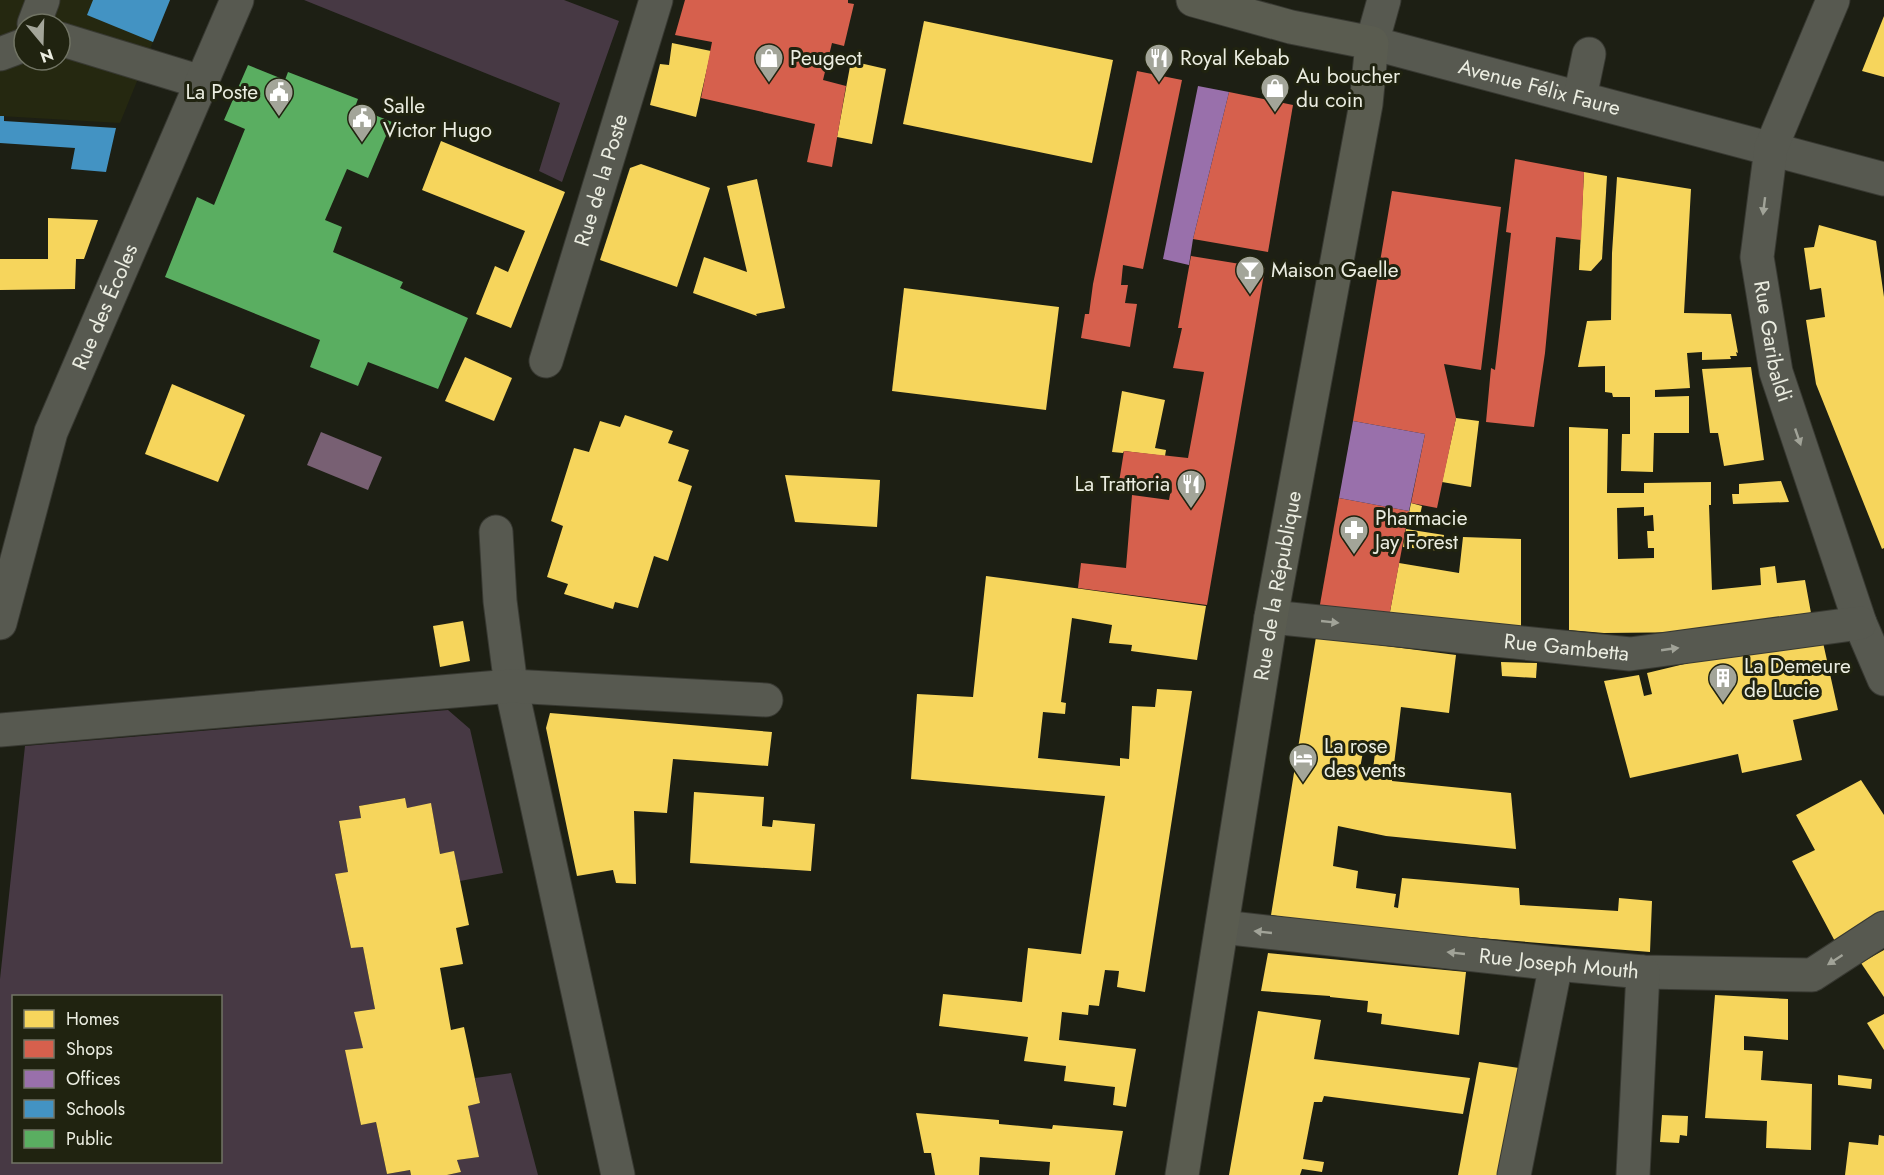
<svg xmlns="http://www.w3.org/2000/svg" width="1884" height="1175" font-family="Jost,sans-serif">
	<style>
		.built { fill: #252810; fill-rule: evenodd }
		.green { fill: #473944; fill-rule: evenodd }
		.water { fill: #786073 }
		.homes { fill: #f6d55c; fill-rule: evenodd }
		.shops { fill: #d6604d }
		.offices { fill: #9970ab }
		.schools { fill: #4393c3 }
		.public { fill: #5aae61 }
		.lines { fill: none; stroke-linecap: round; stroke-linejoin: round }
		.minor-casing { stroke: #383932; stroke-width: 35 }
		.major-casing { stroke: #383932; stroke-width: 35 }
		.minor { stroke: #575950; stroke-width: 33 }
		.major { stroke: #5a5c50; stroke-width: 33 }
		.oneway { fill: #a1a398 }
		.labels { text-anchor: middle; stroke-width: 6; stroke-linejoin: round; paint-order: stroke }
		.poi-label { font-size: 21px; fill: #ebede1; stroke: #202310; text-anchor: start }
		.street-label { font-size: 21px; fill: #ebede1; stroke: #202310 }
	</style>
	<rect width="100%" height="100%" fill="#1d1f14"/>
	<!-- built -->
	<path class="built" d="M0,0H170L120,123L0,116ZM24,24H60V60H24Z"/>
	<!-- green -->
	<g class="green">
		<polygon points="304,0 564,0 619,21 562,182 539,171 560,103"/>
		<path d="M448,710L470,729L503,873L460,881L454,852L440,854L431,804L407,808L404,798L359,806L361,818L339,822L348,872L335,875L351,948L363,947L375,1009L355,1012L363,1048L346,1050L361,1125L376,1122L387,1174L410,1170L411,1175H0V979L25,746ZM14,996H220V1162H14Z"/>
		<polygon points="511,1073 538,1175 447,1175 461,1172 457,1160 478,1157 468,1106 480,1103 475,1078"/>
	</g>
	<!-- water -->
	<polygon class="water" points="321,432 382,457 368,490 307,465"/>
	<!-- homes -->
	<g class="homes">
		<polygon points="1884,16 1884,77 1862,71"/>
		<polygon points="924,21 1113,60 1092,163 903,124"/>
		<polygon points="672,43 711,51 696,117 650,105 660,64 669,65"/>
		<polygon points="851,61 886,69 872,144 837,137"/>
		<polygon points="441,141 565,192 511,328 476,314 495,266 508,272 525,231 422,190"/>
		<polygon points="641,164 710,188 677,287 600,260 630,168"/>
		<polygon points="1584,172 1607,176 1602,259 1591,271 1579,270"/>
		<polygon points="1617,177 1691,189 1684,313 1731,314 1738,353 1736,352 1737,356 1730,356 1731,359 1702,360 1702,352 1687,353 1690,388 1655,390 1655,397 1689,396 1689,433 1654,433 1653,472 1621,471 1622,434 1630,434 1630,397 1613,397 1612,393 1605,392 1605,366 1578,367 1587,321 1611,320 1612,253"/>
		<polygon points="757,179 785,308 756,314 757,316 693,293 704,257 747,272 727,186"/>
		<polygon points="48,218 98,220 84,259 76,259 75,289 0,290 0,259 48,259"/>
		<polygon points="1819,225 1876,241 1884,297 1884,548 1882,549 1816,384 1806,320 1825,317 1821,288 1810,290 1804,248 1814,247"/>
		<polygon points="904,288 1059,307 1046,410 892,391"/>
		<polygon points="465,357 512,378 494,421 445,401"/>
		<polygon points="1751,367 1764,460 1724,466 1718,433 1710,433 1702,369"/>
		<polygon points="172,384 245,415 218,482 145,454"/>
		<polygon points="1122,391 1165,400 1155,448 1166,450 1165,456 1124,451 1123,453 1112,452"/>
		<polygon points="625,415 673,431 668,443 689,450 678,481 692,486 668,561 654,556 638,608 615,602 613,609 564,594 568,584 547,577 563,526 551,521 574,448 589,452 600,421 620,427"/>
		<polygon points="1456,418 1479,421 1471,487 1442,482"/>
		<path d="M1569,427L1608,429L1607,493H1644V483L1711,482V505H1709L1712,590L1761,585L1760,568L1775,566L1777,583L1805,580L1811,613L1792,618L1701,632L1604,633L1569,630ZM1644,507V516L1653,515L1654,531H1647L1648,548H1654V558L1618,559L1617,508Z"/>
		<polygon points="785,475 880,480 877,527 795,522"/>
		<polygon points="1781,481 1789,502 1733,504 1732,494 1739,494 1739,484"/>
		<polygon points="1411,503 1422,506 1420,515 1409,513"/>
		<polygon points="1406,529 1444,535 1441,551 1403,547"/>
		<polygon points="1463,537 1521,539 1521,629 1389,617 1399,563 1459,573"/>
		<polygon points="986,576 1206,606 1197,660 1131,651 1132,645 1109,643 1112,625 1072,618 1061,702 1066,703 1065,714 1043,712 1038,758 1120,766 1120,758 1129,759 1132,706 1155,707 1157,689 1192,691 1145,992 1117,987 1119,971 1105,970 1099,1006 1089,1005 1088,1015 1062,1012 1059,1040 1136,1049 1126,1107 1113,1105 1115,1087 1064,1081 1066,1066 1024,1061 1028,1037 939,1026 943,994 1022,1002 1028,948 1081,954 1105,796 911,779 917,694 973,697"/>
		<polygon points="463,621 470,661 440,667 433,626"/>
		<path d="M1316,637L1456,655L1449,713L1401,707L1392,781L1511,793L1516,849L1386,836L1338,826L1333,866L1358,871L1356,888L1396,894L1394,907L1398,908L1402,878L1519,888L1520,905L1618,911L1619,898L1652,901L1650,952L1346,927L1271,915ZM1363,752L1375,753L1373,769L1360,768Z"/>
		<polygon points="1822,638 1838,710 1793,720 1802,760 1742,773 1738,754 1630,778 1604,681 1639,675 1644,696 1652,694 1647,673 1701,660"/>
		<polygon points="1501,662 1537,663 1536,678 1502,676"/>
		<polygon points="550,713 772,732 768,766 673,759 667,813 634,811 636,884 616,883 613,870 577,876 546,728"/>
		<polygon points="1861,780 1884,815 1884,918 1838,947 1792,861 1815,850 1796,815"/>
		<polygon points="694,792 764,797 762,826 772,827 773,820 815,824 811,871 690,863"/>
		<polygon points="405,798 407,808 431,803 440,854 454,851 469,925 456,928 463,964 440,968 451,1030 464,1027 480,1103 468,1106 479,1157 457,1160 461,1172 447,1175 411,1175 410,1170 387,1174 376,1122 361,1125 345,1050 363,1048 354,1012 375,1009 363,947 351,948 335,874 348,872 339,821 361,818 359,806"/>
		<polygon points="1884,950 1884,997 1861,963"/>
		<polygon points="1268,953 1466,972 1459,1035 1381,1024 1382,1014 1367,1012 1368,1001 1330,997 1330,996 1261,991"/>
		<polygon points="1715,995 1788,999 1788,1040 1744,1036 1744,1050 1763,1051 1761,1080 1812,1084 1811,1150 1766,1148 1767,1121 1705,1118"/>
		<polygon points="1258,1011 1321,1020 1314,1059 1470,1078 1463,1114 1324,1096 1322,1102 1314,1102 1303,1159 1324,1162 1322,1172 1302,1169 1300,1175 1229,1175"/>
		<polygon points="1884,1014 1884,1050 1867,1023"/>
		<polygon points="1479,1062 1519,1068 1498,1175 1458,1175"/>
		<polygon points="1838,1075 1872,1079 1871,1089 1838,1085"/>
		<polygon points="916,1113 999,1120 999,1124 1052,1129 1053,1125 1123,1131 1115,1175 1049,1175 1050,1162 980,1157 979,1175 935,1175 931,1153 924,1153"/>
		<polygon points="1662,1115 1688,1116 1687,1136 1680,1135 1679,1143 1660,1142"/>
		<polygon points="1879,1135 1884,1136 1884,1175 1845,1175 1849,1142 1878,1145"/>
	</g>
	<!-- shops -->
	<g class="shops">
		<polygon points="685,0 848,0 848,3 854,4 844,46 832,43 823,80 846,86 832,167 807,162 815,124 701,98 712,42 675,35"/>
		<polygon points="1137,71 1182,80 1143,269 1123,265 1121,285 1128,285 1125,303 1137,304 1130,347 1081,338 1085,314 1089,314 1093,284"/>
		<polygon points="1229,92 1293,105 1268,252 1193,239"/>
		<polygon points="1515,159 1584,172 1581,240 1556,237 1545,353 1534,427 1486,422 1491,368 1495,370 1511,233 1506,232"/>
		<polygon points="1392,191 1501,207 1481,370 1444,364 1456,418 1437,508 1411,503 1425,434 1353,421"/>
		<polygon points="1191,256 1265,268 1207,605 1078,588 1081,563 1126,568 1132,495 1169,500 1171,489 1119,482 1124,451 1188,458 1204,372 1173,368 1182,328 1178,328"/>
		<polygon points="1339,498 1409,511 1389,617 1319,610"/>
	</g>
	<!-- offices -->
	<g class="offices">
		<polygon points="1198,86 1229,92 1193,239 1189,265 1163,259"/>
		<polygon points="1353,421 1425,434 1409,511 1339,498"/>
	</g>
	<!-- schools -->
	<g class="schools">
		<polygon points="93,0 170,0 153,42 87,15"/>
		<polygon points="0,116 4,116 4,121 116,128 106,172 71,169 75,148 0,143"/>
	</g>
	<!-- public -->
	<polygon class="public" points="248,65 285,80 288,72 358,99 355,107 392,122 368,178 347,169 325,220 342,227 333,252 403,282 400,288 468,318 438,389 368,362 358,386 310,367 320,340 165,277 197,197 214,205 245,129 224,120"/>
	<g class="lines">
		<!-- minor casing -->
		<g class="minor-casing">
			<g id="minor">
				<path id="s1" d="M1384,0L1372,43L1884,179"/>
				<path id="s2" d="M1833,0L1771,148L1757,257L1776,372L1860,623L1884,679"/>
				<polyline points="34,24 43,0"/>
				<polyline points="60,39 201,82"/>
				<polyline points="0,54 24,45"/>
				<polyline points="1580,97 1589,54"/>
				<path id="s3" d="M546,361L656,0"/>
				<polyline points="496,532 500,601 511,686 618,1175"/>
				<path id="s4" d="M1271,617L1630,654L1860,623"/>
				<path id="s5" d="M0,623L51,432L237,0"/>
				<polyline points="0,730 511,686 766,700"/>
				<path id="s6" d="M1222,927L1556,964L1643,972L1812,975L1884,928"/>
				<polyline points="1514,1175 1556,964"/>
				<polyline points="1633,1175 1643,972"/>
			</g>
		</g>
		<!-- major casing -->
		<g class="major-casing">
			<g id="major">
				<path id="s7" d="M1182,1175L1271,617L1366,104L1372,43L1291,27L1193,0"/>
			</g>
		</g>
		<!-- minor -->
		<use href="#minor" class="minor"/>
		<!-- major -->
		<use href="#major" class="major"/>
	</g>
	<!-- one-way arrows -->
	<defs><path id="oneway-solid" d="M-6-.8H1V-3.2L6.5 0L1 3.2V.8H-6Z" transform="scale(1.5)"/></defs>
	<g class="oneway">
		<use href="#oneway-solid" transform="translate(1764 206) rotate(97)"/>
		<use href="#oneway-solid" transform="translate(1798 437) rotate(71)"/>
		<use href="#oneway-solid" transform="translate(1330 622) rotate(6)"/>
		<use href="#oneway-solid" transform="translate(1670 649) rotate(-8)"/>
		<use href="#oneway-solid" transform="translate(1263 932) rotate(-174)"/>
		<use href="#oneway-solid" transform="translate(1456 953) rotate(-174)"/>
		<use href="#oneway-solid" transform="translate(1835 960) rotate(147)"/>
	</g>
	<!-- icons -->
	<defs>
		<g id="shop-pin" transform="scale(1.5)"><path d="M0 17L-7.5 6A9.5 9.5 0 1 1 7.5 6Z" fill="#a3a599" stroke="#202310"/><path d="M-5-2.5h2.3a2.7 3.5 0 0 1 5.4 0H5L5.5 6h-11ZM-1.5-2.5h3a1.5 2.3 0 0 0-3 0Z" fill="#fff"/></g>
		<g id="restaurant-pin" transform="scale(1.5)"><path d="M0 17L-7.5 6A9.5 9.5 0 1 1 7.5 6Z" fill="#a3a599" stroke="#202310"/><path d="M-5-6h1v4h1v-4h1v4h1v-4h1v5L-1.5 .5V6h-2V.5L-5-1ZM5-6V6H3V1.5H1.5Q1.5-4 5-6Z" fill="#fff"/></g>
		<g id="civic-pin" transform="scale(1.5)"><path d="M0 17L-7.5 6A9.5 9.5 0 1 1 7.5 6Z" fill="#a3a599" stroke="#202310"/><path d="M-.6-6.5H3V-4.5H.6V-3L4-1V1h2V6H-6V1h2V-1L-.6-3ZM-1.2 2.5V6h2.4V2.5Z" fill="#fff"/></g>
		<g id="bar-pin" transform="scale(1.5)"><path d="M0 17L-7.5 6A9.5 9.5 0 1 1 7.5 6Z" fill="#a3a599" stroke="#202310"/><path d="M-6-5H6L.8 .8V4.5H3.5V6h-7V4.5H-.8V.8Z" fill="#fff"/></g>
		<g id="pharmacy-pin" transform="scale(1.5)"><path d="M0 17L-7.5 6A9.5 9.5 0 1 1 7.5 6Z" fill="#a3a599" stroke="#202310"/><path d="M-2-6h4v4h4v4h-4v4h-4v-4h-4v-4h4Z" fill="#fff"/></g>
		<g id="building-pin" transform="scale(1.5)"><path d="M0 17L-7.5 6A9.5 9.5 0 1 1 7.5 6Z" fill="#a3a599" stroke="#202310"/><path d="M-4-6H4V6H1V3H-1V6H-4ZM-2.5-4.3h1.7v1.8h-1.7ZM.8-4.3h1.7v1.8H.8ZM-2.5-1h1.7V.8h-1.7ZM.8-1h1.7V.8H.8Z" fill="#fff"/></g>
		<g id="hotel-pin" transform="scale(1.5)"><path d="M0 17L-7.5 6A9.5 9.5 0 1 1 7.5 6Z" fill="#a3a599" stroke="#202310"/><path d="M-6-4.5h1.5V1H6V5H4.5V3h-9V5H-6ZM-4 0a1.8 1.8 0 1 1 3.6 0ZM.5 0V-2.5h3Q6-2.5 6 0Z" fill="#fff"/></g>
	</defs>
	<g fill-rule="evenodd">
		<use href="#shop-pin" x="769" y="58"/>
		<use href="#restaurant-pin" x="1159" y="58"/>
		<use href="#shop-pin" x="1275" y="88"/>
		<use href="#civic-pin" x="279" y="92"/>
		<use href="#civic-pin" x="362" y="118"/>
		<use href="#bar-pin" x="1250" y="270"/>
		<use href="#restaurant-pin" x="1191" y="484"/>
		<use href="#pharmacy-pin" x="1354" y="530"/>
		<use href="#building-pin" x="1723" y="678"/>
		<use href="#hotel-pin" x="1303" y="758"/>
	</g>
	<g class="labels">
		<!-- poi labels -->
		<g class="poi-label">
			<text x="790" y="65">Peugeot</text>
			<text x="1180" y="65">Royal Kebab</text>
			<text x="1296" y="83">Au boucher<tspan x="1296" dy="24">du coin</tspan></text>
			<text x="258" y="99" text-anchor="end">La Poste</text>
			<text x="383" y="113">Salle<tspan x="383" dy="24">Victor Hugo</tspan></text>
			<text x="1271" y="277">Maison Gaelle</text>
			<text x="1170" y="491" text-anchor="end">La Trattoria</text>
			<text x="1375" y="525">Pharmacie<tspan x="1375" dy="24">Jay Forest</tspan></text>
			<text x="1744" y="673">La Demeure<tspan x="1744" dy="24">de Lucie</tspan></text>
			<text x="1324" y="753">La rose<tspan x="1324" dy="24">des vents</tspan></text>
		</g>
		<!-- street labels -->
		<g class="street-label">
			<text dy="7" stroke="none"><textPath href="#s1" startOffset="218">Avenue Félix Faure</textPath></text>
			<text dy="7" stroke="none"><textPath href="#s3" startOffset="189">Rue de la Poste</textPath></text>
			<text dy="7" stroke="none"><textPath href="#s5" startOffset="334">Rue des Écoles</textPath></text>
			<text dy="7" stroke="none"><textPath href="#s2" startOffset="356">Rue Garibaldi</textPath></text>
			<text dy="7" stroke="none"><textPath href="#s7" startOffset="597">Rue de la République</textPath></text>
			<text dy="7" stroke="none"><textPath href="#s4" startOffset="297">Rue Gambetta</textPath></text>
			<text dy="7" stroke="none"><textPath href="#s6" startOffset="339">Rue Joseph Mouth</textPath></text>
		</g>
	</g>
	<!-- legend -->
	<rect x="12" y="995" width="210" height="168" fill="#202310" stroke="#717464" stroke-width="1.5"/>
	<rect x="24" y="1010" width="30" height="18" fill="#f6d55c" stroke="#717464" stroke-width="1.5"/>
	<text x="66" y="1025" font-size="18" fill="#ebede1">Homes</text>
	<rect x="24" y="1040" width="30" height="18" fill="#d6604d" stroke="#717464" stroke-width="1.5"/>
	<text x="66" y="1055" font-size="18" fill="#ebede1">Shops</text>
	<rect x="24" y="1070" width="30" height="18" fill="#9970ab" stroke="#717464" stroke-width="1.5"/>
	<text x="66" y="1085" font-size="18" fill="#ebede1">Offices</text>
	<rect x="24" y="1100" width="30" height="18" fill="#4393c3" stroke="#717464" stroke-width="1.5"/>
	<text x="66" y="1115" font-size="18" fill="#ebede1">Schools</text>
	<rect x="24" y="1130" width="30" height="18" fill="#5aae61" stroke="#717464" stroke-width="1.5"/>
	<text x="66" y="1145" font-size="18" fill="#ebede1">Public</text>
	<!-- north arrow -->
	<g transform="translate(42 42) rotate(161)"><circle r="28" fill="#202310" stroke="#717464" stroke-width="1.5"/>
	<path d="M0-4.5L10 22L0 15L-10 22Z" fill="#a3a599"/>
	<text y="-9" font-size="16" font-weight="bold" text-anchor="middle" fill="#ebede1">N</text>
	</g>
</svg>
